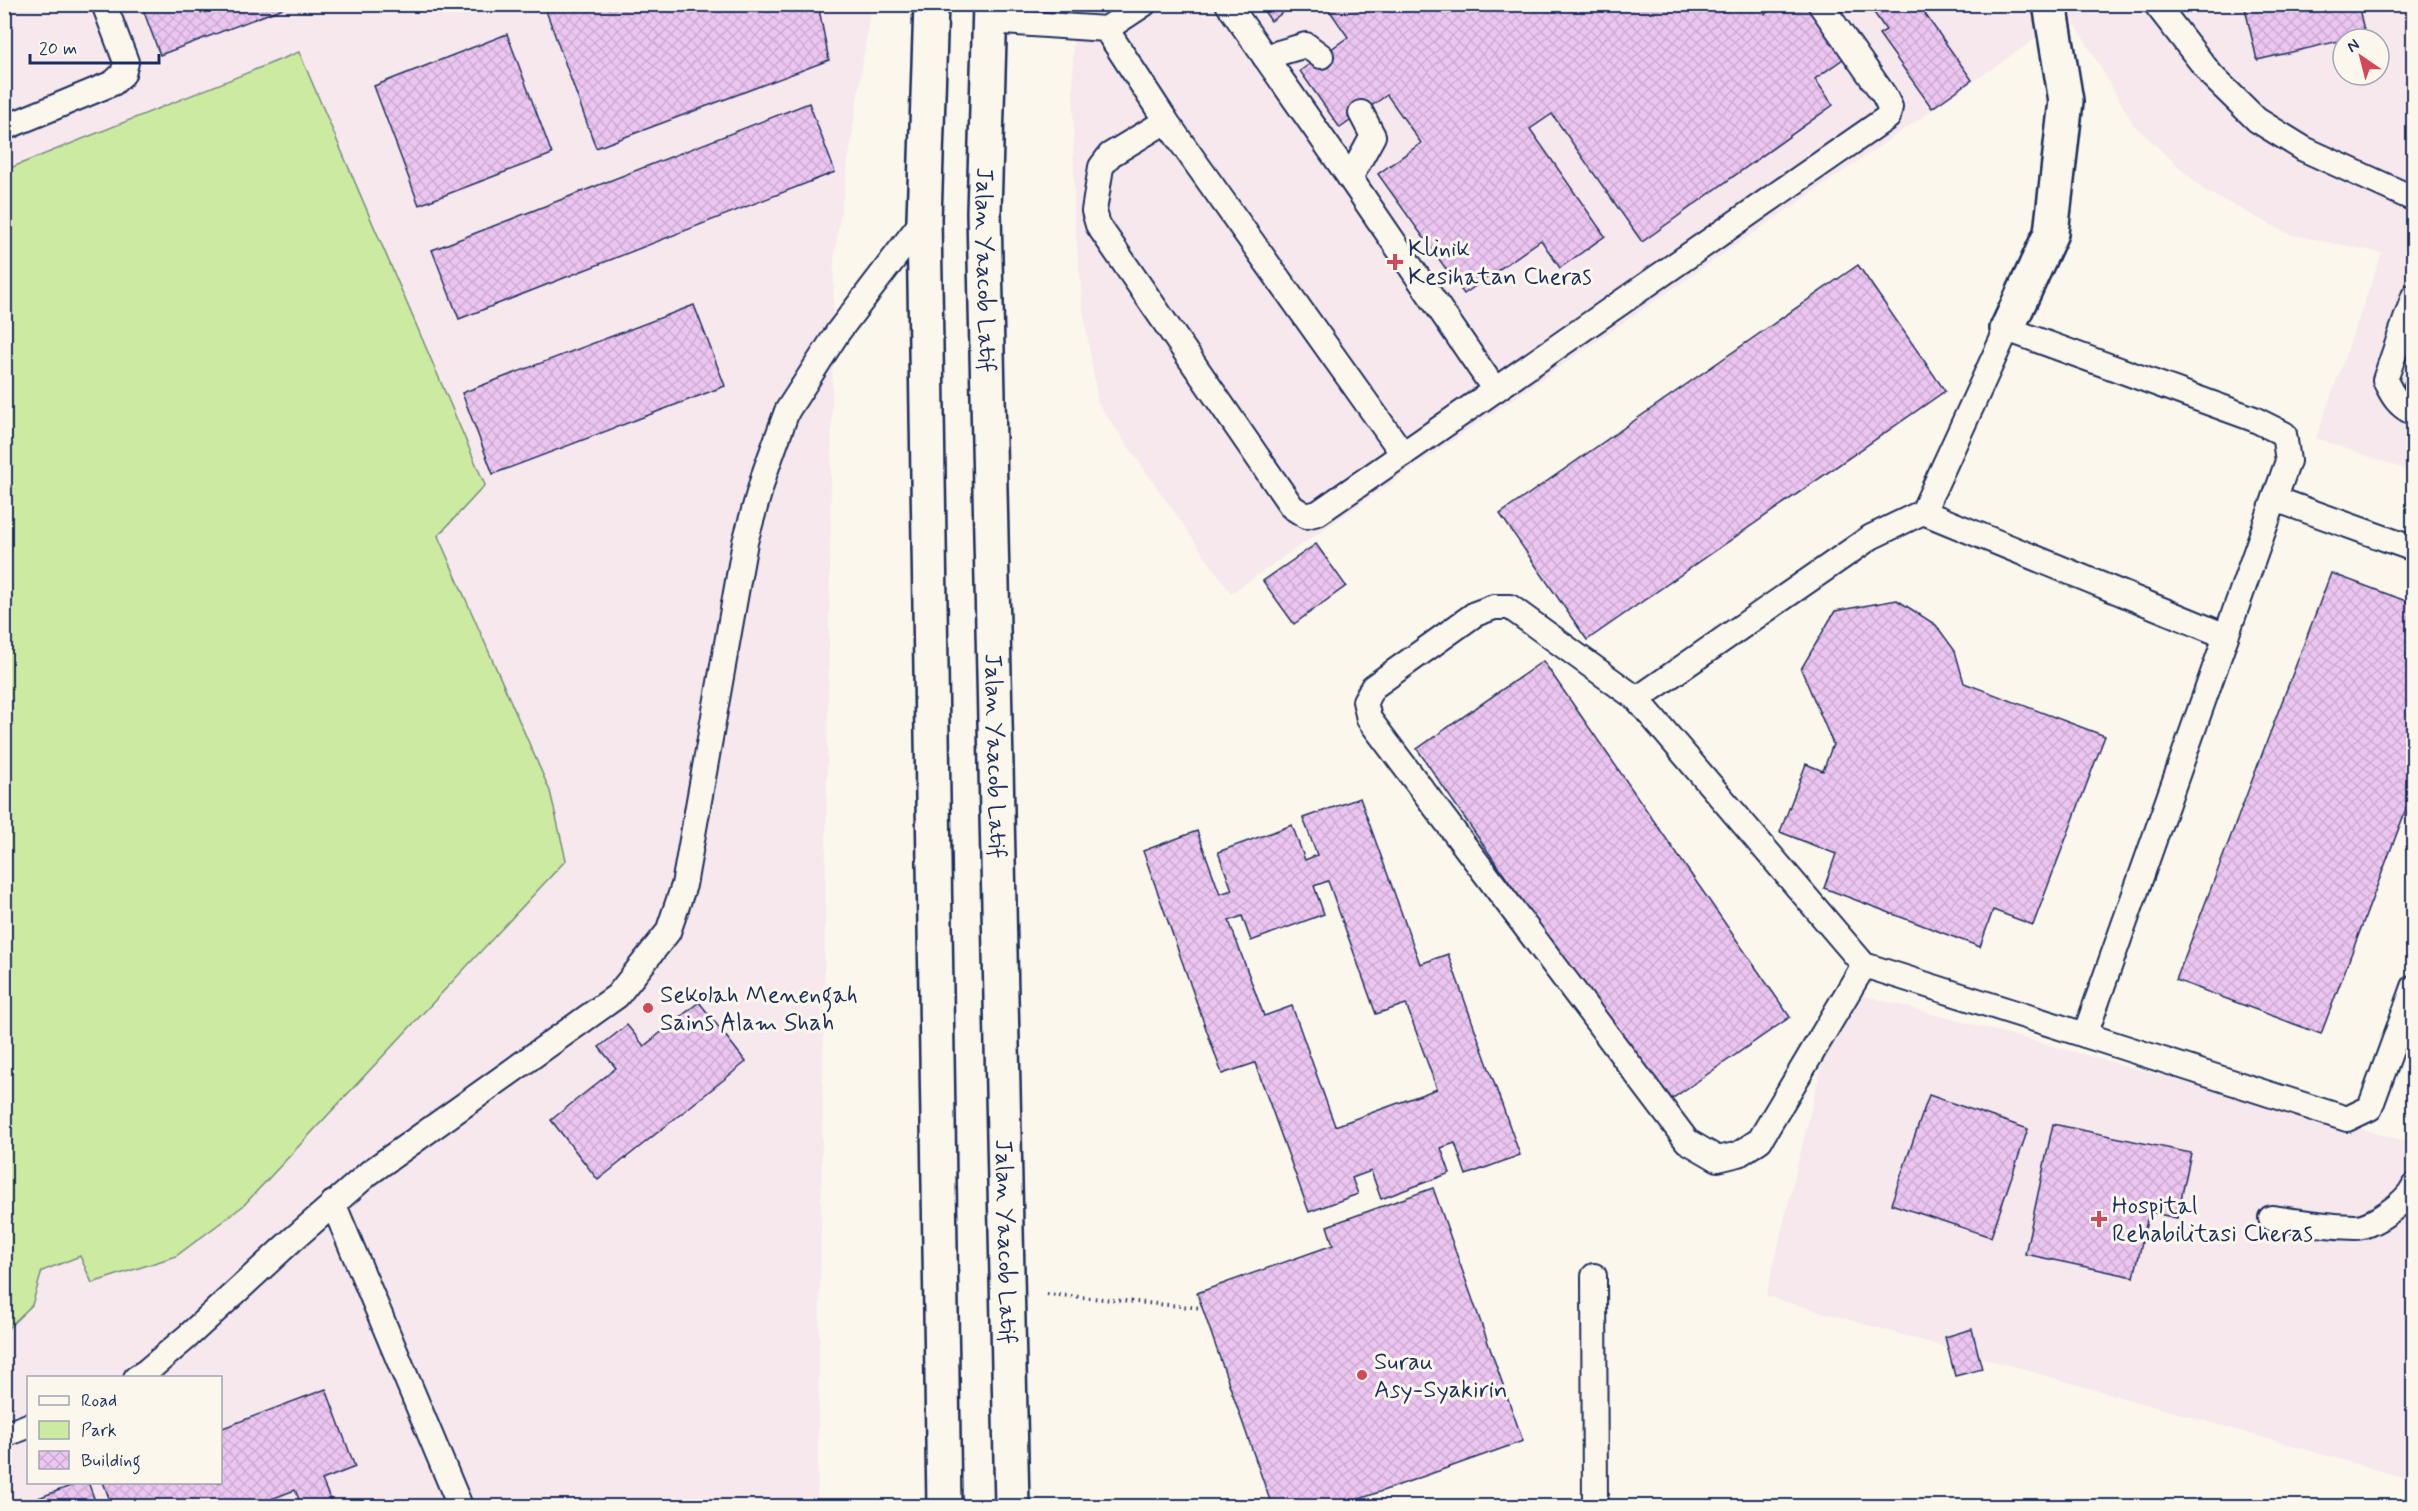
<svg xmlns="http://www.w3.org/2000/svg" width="2418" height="1511" font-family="Mynerve,sans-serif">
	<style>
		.built { fill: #f6e8ed; fill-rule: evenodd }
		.green { fill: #cdeaa1; stroke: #748c80; stroke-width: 1.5 }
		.building { fill: url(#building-cross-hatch); stroke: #1b2f5e; stroke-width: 1.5; fill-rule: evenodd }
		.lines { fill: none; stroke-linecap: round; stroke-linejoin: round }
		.lane-casing { stroke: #1b2f5e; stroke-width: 28 }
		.street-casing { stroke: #1b2f5e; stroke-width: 38 }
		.secondary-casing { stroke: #1b2f5e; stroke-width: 38 }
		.path { stroke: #1b2f5e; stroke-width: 4; stroke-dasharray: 1.5 4.5; stroke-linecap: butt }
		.lane { stroke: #fbf7ec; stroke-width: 24 }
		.street { stroke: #fbf7ec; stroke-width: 33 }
		.secondary { stroke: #fbf7ec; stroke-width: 33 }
		.poi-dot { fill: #d1495b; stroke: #fbf7ec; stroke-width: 2 }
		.labels { text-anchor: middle; stroke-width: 6; stroke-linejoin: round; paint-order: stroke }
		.poi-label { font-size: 24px; fill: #1b2f5e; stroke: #fbf7ec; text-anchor: start }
		.street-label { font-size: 24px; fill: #1b2f5e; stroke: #fbf7ec }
	</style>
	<defs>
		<pattern id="building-cross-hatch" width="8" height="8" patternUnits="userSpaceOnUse" patternTransform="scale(1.5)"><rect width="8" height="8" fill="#ecc6f0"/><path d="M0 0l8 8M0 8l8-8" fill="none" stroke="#caaad0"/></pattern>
	</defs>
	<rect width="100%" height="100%" fill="#fbf7ec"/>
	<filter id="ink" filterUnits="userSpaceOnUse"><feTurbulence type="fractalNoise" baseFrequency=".0167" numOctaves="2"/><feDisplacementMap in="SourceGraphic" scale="12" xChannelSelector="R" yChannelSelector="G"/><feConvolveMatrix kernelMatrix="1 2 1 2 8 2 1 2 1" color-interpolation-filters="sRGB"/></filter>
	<g filter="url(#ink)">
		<!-- built -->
		<g class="built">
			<path d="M5,5H871L834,259L817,1506H5ZM28,1378H220V1482H28Z"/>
			<path d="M1075,5H2413V472L2316,438L2382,253L2289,234L2204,190L2134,125L2070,15L1231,593L1098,403L1083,309L1074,215L1073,27ZM2343,39H2379V75H2343Z"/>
			<polygon points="1840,989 2405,1141 2413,1120 2413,1480 1766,1296"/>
		</g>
		<!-- green -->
		<polygon class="green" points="299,52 485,485 438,536 550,791 566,860 243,1206 176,1256 92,1283 80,1256 42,1271 32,1305 5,1331 5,170"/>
		<!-- building -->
		<g class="building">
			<polygon points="141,4 294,4 160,55"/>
			<polygon points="554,4 818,4 829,60 596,148 545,8"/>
			<polygon points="1259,4 1295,4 1271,21"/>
			<polygon points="1325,4 1758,4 1765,14 1779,4 1821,4 1854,51 1815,79 1833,105 1642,242 1552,114 1530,129 1605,236 1560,268 1541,240 1464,294 1378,174 1421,143 1387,95 1340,128 1300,71 1348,37"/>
			<polygon points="1868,4 1936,4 1925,14 1972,80 1932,108 1879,34 1886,30"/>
			<polygon points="2244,4 2358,4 2365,35 2257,60"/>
			<polygon points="507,34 552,154 419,205 374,86"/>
			<polygon points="809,103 835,172 459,319 432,250"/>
			<polygon points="1858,265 1945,391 1587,640 1500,514"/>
			<polygon points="694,305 725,386 493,474 462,393"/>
			<polygon points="2414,357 2414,390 2403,386"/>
			<polygon points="1316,544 1346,586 1294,624 1263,581"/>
			<polygon points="2331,573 2414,604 2414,788 2321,1034 2176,980"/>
			<polygon points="1897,600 1936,625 1955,651 1964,683 2105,736 2033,925 1993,910 1980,947 1824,888 1836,854 1780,832 1806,764 1823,771 1833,744 1801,669 1835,611"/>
			<polygon points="1543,661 1790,1017 1663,1105 1417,749"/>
			<path d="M1360,798L1420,964L1448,954L1520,1155L1466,1175L1455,1143L1441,1148L1450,1173L1381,1199L1371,1171L1352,1178L1358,1194L1309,1212L1255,1063L1222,1074L1143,851L1197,831L1220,894L1232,890L1218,852L1292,825L1305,860L1317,855L1303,818ZM1328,881L1376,1014L1406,1004L1437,1089L1335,1126L1292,1006L1264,1016L1229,921L1242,916L1251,941L1324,914L1314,886Z"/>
			<polygon points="699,1002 746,1062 598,1180 551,1120 616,1068 599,1047 627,1025 644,1046"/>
			<polygon points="1929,1095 2028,1129 1991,1237 1891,1204"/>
			<polygon points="2053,1124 2191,1153 2177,1218 2149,1212 2134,1277 2025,1254"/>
			<polygon points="1433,1188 1523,1441 1340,1506 1272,1506 1197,1293 1333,1245 1327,1226"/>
			<polygon points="1972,1329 1982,1369 1955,1376 1945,1337"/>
			<polygon points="326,1389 355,1467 322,1480 333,1506 302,1506 295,1490 253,1506 112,1506 103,1482 220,1482 220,1429"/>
			<polygon points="81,1482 88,1482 97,1506 17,1506"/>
		</g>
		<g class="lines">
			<!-- lane casing -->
			<g class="lane-casing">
				<g id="lane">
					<polyline points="2156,4 2212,76 2257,120 2304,149 2414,199"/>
					<polyline points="988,21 1106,29 1166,121 1403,454 1495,390 1350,178 1228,4"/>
					<polyline points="1106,29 1144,4"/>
					<polyline points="1265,57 1306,45 1321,56"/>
					<polyline points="1166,121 1110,155 1101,167 1094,211 1098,225 1292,507 1306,516 1318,513 1403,454"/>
					<polyline points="4,128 113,83 123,74 126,62 104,4"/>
					<polyline points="1350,178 1373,136 1361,113"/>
					<path d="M2414,296L2385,380C2392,395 2398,406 2414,413"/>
					<polyline points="1495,390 1888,117 1890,107 1884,95 1820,4"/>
					<polyline points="2275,499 2414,549"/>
					<polyline points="1923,512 2226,636"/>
					<polyline points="1637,699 1871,537 1923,512 2007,329 2254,419 2284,434 2288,461 2085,1035 1864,965 1637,699 1510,607 1494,607 1475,614 1373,687 1365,701 1369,719 1687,1141 1718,1159 1739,1154 1760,1140 1864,965"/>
					<polyline points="2085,1035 2347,1119 2370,1108 2414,987"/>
					<polyline points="333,1203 460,1506"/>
					<path d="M2271,1218C2298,1221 2327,1227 2355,1227C2372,1227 2407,1202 2414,1186"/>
					<polyline points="1594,1276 1595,1506"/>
					<polyline points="136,1378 147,1371 187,1337 291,1241 369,1173 617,996 668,932 684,885 745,542 765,472 787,411 838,332 924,219"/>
					<polyline points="4,1435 28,1426"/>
				</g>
			</g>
			<!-- street casing -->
			<g class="street-casing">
				<polyline id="street" points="2007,329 2051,233 2066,101 2050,4"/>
			</g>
			<!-- secondary casing -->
			<g class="secondary-casing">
				<g id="secondary">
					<polyline points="931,4 924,219 944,1506"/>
					<path id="s1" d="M990,4L984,212L1012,1506"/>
				</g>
			</g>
			<!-- path -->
			<polyline class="path" points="1047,1294 1202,1308"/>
			<!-- lane -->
			<use href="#lane" class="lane"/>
			<!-- street -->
			<use href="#street" class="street"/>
			<!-- secondary -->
			<use href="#secondary" class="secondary"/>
		</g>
	</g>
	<!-- markers -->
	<g class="poi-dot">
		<path d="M1392 253h6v6h6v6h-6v6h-6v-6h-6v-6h6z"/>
		<circle cx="648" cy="1008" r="6"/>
		<path d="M2096 1210h6v6h6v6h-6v6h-6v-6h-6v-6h6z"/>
		<circle cx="1362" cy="1375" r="6"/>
	</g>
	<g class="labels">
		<!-- poi labels -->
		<g class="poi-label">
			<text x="1408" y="256">Klinik<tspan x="1408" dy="28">Kesihatan Cheras</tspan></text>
			<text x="660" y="1002">Sekolah Menengah<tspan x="660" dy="28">Sains Alam Shah</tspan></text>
			<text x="2112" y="1213">Hospital<tspan x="2112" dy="28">Rehabilitasi Cheras</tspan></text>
			<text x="1374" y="1369">Surau<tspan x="1374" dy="28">Asy-Syakirin</tspan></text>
		</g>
		<!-- street labels -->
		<g class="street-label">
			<text dy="8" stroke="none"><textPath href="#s1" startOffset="266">Jalan Yaacob Latif</textPath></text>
			<text dy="8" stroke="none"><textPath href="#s1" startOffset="752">Jalan Yaacob Latif</textPath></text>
			<text dy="8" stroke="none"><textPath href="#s1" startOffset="1238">Jalan Yaacob Latif</textPath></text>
		</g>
	</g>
	<!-- margin -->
	<rect width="2418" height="1511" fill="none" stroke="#fbf7ec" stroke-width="24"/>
	<rect x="12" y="12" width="2394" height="1487" fill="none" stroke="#1b2f5e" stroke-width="2" filter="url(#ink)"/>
	<!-- legend -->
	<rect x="27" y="1376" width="195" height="108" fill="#fbf7ec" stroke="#a1a7b3" stroke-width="1.5"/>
	<rect x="39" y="1396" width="30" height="9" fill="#fbf7ec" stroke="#a1a7b3" stroke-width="1.5"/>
	<text x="81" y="1406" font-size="18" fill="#1b2f5e">Road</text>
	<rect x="39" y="1421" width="30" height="18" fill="#cdeaa1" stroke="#a1a7b3" stroke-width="1.5"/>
	<text x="81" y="1436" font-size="18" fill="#1b2f5e">Park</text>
	<rect x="39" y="1451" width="30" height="18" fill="url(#building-cross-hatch)" stroke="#a1a7b3" stroke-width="1.5"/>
	<text x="81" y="1466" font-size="18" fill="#1b2f5e">Building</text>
	<!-- north arrow -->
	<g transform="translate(2361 57) rotate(325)"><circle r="28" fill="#fbf7ec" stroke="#a1a7b3" stroke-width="1.5"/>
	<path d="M0-4.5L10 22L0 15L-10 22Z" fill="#d1495b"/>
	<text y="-9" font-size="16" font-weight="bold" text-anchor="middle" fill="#1b2f5e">N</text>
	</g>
	<!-- scale -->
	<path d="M30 54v9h129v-9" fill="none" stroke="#1b2f5e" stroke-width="3"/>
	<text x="39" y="54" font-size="18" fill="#1b2f5e" stroke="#fbf7ec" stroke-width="4.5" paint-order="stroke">20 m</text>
</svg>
